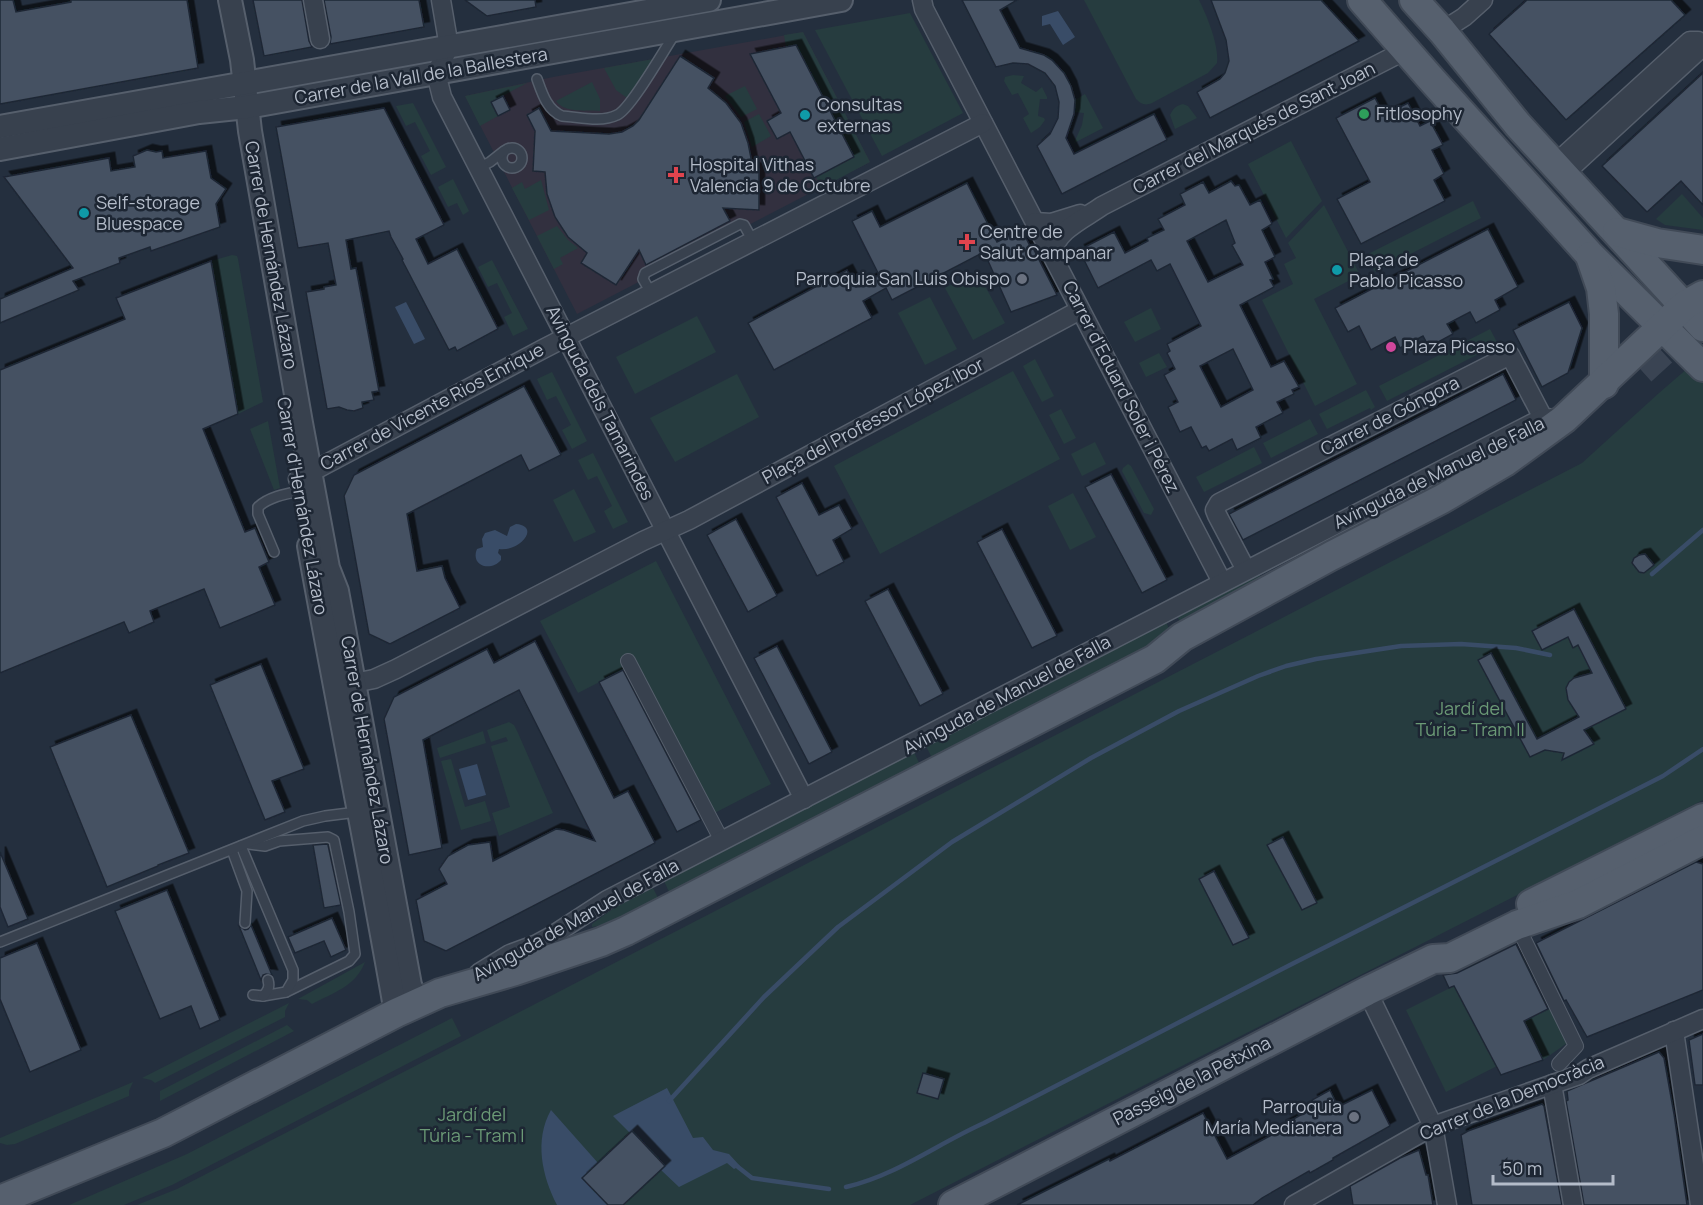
<svg xmlns="http://www.w3.org/2000/svg" width="1703" height="1205" font-family="Manrope,sans-serif">
	<style>
		.medical { fill: #32303f }
		.green { fill: #263c3f }
		.water { fill: #394c67 }
		.lines { fill: none; stroke-linecap: round; stroke-linejoin: round }
		.stream { stroke: #394c67; stroke-width: 4.5 }
		.building { fill: #455162; stroke: #1f2835; stroke-width: 1.5; fill-rule: evenodd; filter: url(#shadow) }
		.primary-tunnel { stroke: #3a4453; stroke-width: 28; stroke-dasharray: 28 14; stroke-linecap: butt }
		.service-casing { stroke: #565f6c; stroke-width: 12 }
		.pedestrian-casing { stroke: #565f6c; stroke-width: 16 }
		.minor-casing { stroke: #565f6c; stroke-width: 21 }
		.tertiary-casing { stroke: #565f6c; stroke-width: 26 }
		.primary-casing { stroke: #414a57; stroke-width: 32 }
		.service { stroke: #38414e; stroke-width: 9 }
		.pedestrian { stroke: #38414e; stroke-width: 14 }
		.minor { stroke: #38414e; stroke-width: 18 }
		.tertiary { stroke: #38414e; stroke-width: 22 }
		.primary { stroke: #56606e; stroke-width: 28 }
		.leisure-dot { fill: #2e9e5b; stroke: #1d2633; stroke-width: 2 }
		.culture-dot { fill: #0f9aa8; stroke: #1d2633; stroke-width: 2 }
		.health-dot { fill: #e0444e; stroke: #1d2633; stroke-width: 2 }
		.worship-dot { fill: #6b7280; stroke: #1d2633; stroke-width: 2 }
		.hotel-dot { fill: #d1479c; stroke: #1d2633; stroke-width: 2 }
		.labels { text-anchor: middle; stroke-width: 5; stroke-linejoin: round; paint-order: stroke }
		.street-label { font-size: 18px; fill: #b4bcc9; stroke: #1d2633 }
		.poi-label { font-size: 18px; fill: #b4bcc9; stroke: #1d2633; text-anchor: start }
		.park-label { font-size: 18px; fill: #6b9a76; stroke: #1d2633 }
	</style>
	<defs>
		<filter id="shadow"><feDropShadow dx="5.5" dy="-5.5" stdDeviation="0" flood-color="#0009"/></filter>
	</defs>
	<rect width="100%" height="100%" fill="#242f3e"/>
	<!-- medical -->
	<polygon class="medical" points="803,32 870,162 577,314 465,96 553,77"/>
	<!-- green -->
	<g class="green">
		<path d="M1084,0H1199C1207,16 1219,45 1217,63L1208,73L1152,103C1145,106 1141,104 1136,99Z"/>
		<polygon points="910,13 963,113 882,156 815,30"/>
		<polygon points="803,32 870,162 821,188 816,177 854,157 786,47 784,35"/>
		<polygon points="653,59 627,98 616,90 604,68"/>
		<polygon points="1013,75 1024,76 1021,83 1036,92 1042,87 1047,97 1047,99 1040,99 1038,115 1038,116 1044,118 1045,120 1040,127 1031,133 1023,118 1029,114 1028,112 1019,95 1018,93 1012,95 1004,81 1005,77"/>
		<path d="M592,82L600,99V111C586,110 564,113 556,101Z"/>
		<polygon points="527,83 491,102 498,116 480,126 465,96"/>
		<polygon points="745,86 757,109 741,117 725,96"/>
		<polygon points="1085,94 1103,128 1074,143 1082,125 1084,113 1074,112 1075,100"/>
		<polygon points="413,103 446,167 431,175 421,156 430,151 415,122 406,126 396,106"/>
		<path d="M1183,104L1188,106L1197,118L1175,129L1170,115C1173,109 1175,106 1183,104Z"/>
		<polygon points="759,114 771,136 752,147 744,122"/>
		<polygon points="1291,141 1322,201 1286,238 1248,164"/>
		<polygon points="453,179 469,211 463,215 457,203 448,207 438,187"/>
		<polygon points="541,180 549,210 529,220 512,188 522,182 525,189"/>
		<polygon points="1682,194 1703,218 1703,230 1665,225 1656,219"/>
		<polygon points="1473,201 1481,218 1375,272 1366,255"/>
		<polygon points="1324,205 1360,275 1314,299 1357,384 1315,406 1262,300 1293,284 1284,264 1296,258 1288,243"/>
		<polygon points="557,226 568,240 578,248 560,258 563,264 554,269 537,236"/>
		<polygon points="232,255 237,256 238,259 263,402 238,414 211,261"/>
		<polygon points="492,260 528,329 513,336 504,317 512,313 497,283 488,287 478,267"/>
		<polygon points="977,271 1005,323 973,340 945,288"/>
		<polygon points="930,297 957,349 925,365 898,313"/>
		<polygon points="1151,308 1161,329 1135,342 1124,322"/>
		<polygon points="697,316 716,352 635,394 616,357"/>
		<polygon points="1490,329 1498,344 1387,401 1379,386"/>
		<polygon points="1159,353 1167,367 1146,377 1139,363"/>
		<polygon points="1703,355 1703,800 910,1205 137,1205 177,1189 1582,463 1659,393"/>
		<polygon points="1035,359 1054,396 1042,402 1023,366"/>
		<polygon points="1013,371 1060,459 880,554 834,466"/>
		<polygon points="552,372 587,441 572,449 562,430 571,425 556,396 547,400 537,379"/>
		<polygon points="737,374 759,417 675,462 650,418"/>
		<polygon points="1366,390 1375,407 1371,410 1370,408 1327,429 1319,414"/>
		<polygon points="1061,409 1076,438 1064,444 1049,415"/>
		<polygon points="1310,419 1318,434 1271,458 1263,443"/>
		<polygon points="268,421 280,488 274,490 250,429"/>
		<polygon points="1095,442 1106,464 1082,476 1071,454"/>
		<polygon points="1254,447 1262,463 1204,492 1196,477"/>
		<polygon points="593,453 628,522 613,529 604,511 612,506 597,476 588,480 578,460"/>
		<polygon points="1128,464 1131,466 1154,509 1151,515 1144,513 1122,471 1123,468"/>
		<polygon points="574,489 596,532 574,542 553,500"/>
		<polygon points="1073,493 1096,537 1070,550 1048,506"/>
		<polygon points="656,561 771,784 703,819 625,669 578,693 540,621"/>
		<polygon points="1259,574 1266,586 1184,629 1177,616"/>
		<polygon points="1166,622 1172,635 932,758 926,746"/>
		<polygon points="509,722 514,725 518,733 553,813 499,836 492,813 510,807 491,746 508,741 506,737 491,742 487,730"/>
		<polygon points="483,731 486,743 440,758 437,748"/>
		<polygon points="914,752 920,765 670,894 664,881"/>
		<polygon points="451,759 465,807 485,801 491,821 461,830 441,761"/>
		<polygon points="653,888 659,900 608,924 592,927 592,924 614,908"/>
		<path d="M365,962C356,986 333,993 312,1004L307,1000L298,999Z"/>
		<polygon points="1454,986 1497,1066 1446,1092 1406,1010"/>
		<polygon points="289,1003 285,1011 285,1017 155,1083 151,1080 142,1078"/>
		<polygon points="1552,1008 1570,1041 1543,1060 1524,1021"/>
		<polygon points="452,1018 461,1036 172,1185 124,1205 69,1205 187,1154"/>
		<polygon points="287,1025 294,1031 160,1101 160,1091"/>
		<polygon points="133,1082 129,1091 129,1096 15,1144 7,1145 0,1143 0,1138"/>
	</g>
	<!-- water -->
	<g class="water">
		<polygon points="1058,11 1075,37 1063,45 1050,24 1042,26 1042,16"/>
		<polygon points="406,302 425,339 414,344 395,307"/>
		<path d="M516,524C541,526 520,552 499,549L498,553L501,556V560C491,572 470,566 477,549L483,547L482,539L485,533L495,530L507,536L510,527Z"/>
		<polygon points="477,764 486,795 468,800 459,769"/>
		<polygon points="667,1088 693,1138 703,1137 713,1150 729,1154 740,1166 734,1169 727,1163 679,1187 661,1170 665,1166 633,1131 630,1133 613,1116"/>
		<path d="M551,1110L598,1163L582,1178L608,1205H557C542,1176 534,1140 551,1110Z"/>
	</g>
	<g class="lines">
		<!-- stream -->
		<g class="stream">
			<polyline points="1652,574 1703,530"/>
			<polyline points="669,1101 764,997 838,927 952,842 1091,758 1179,711 1258,676 1286,666 1316,659 1401,646 1461,644 1516,648 1550,655"/>
			<polyline points="738,1167 752,1178 829,1189"/>
			<path d="M846,1187C897,1175 937,1144 984,1123L1290,965L1663,776L1703,749"/>
		</g>
	</g>
	<!-- building -->
	<g class="building">
		<polygon points="0,0 13,0 16,12 71,2 71,0 187,0 198,68 0,104"/>
		<polygon points="253,0 302,0 309,41 312,47 264,56"/>
		<polygon points="324,0 419,0 424,27 330,44 331,37"/>
		<polygon points="465,0 535,0 536,7 487,16"/>
		<polygon points="962,0 1017,0 1000,10 1020,48 1044,55 1052,60 1064,73 1071,86 1075,100 1074,114 1066,138 1074,154 1154,114 1167,140 1062,194 1037,146 1050,134 1058,118 1059,102 1055,86 1045,73 1028,64 1013,63 996,67"/>
		<polygon points="1211,0 1321,0 1359,41 1210,118 1197,92 1220,79 1225,73 1229,61 1226,40"/>
		<polygon points="1527,0 1671,0 1685,15 1566,120 1489,34"/>
		<polygon points="796,45 854,157 814,178 790,132 777,139 767,121 781,113 750,54"/>
		<polygon points="680,56 714,78 708,88 726,103 741,123 748,143 753,168 759,169 759,210 723,208 730,221 646,265 639,250 616,285 581,263 587,253 568,237 555,217 547,194 545,172 533,171 535,131 527,115 539,108 551,131 609,134 622,132 633,126 639,120"/>
		<polygon points="1703,73 1703,205 1681,181 1647,212 1602,166"/>
		<polygon points="503,96 510,110 498,116 491,102"/>
		<polygon points="1375,98 1384,115 1408,103 1420,126 1430,121 1443,145 1432,150 1444,174 1434,180 1445,201 1361,244 1337,199 1370,182 1336,118"/>
		<polygon points="384,108 444,225 416,239 428,264 457,249 498,329 457,351 455,347 449,350 402,260 403,259 391,237 389,231 346,240 351,269 356,268 379,391 372,392 374,400 362,402 363,408 354,411 347,410 339,407 327,409 306,292 324,289 324,287 336,285 328,243 298,248 276,127"/>
		<polygon points="147,150 156,152 162,151 163,158 206,151 211,178 226,189 216,204 220,227 151,251 150,247 119,258 120,263 73,281 79,290 0,323 0,299 73,268 4,177 109,158 111,171 135,167 133,156"/>
		<path d="M1231,181L1235,186L1239,185L1250,205L1260,200L1272,224L1262,230L1275,257L1265,262L1273,279L1270,280L1274,287L1240,305L1271,367L1284,361L1299,387L1292,390L1294,394L1277,402L1283,413L1256,427L1261,438L1237,450L1232,439L1209,451L1206,446L1202,448L1191,427L1180,432L1168,407L1178,402L1164,375L1175,369L1167,353L1170,351L1167,344L1201,326L1170,264L1157,271L1151,260L1098,288L1079,250L1114,232L1125,253L1148,241L1147,238L1164,230L1158,219L1185,205L1180,194L1203,182L1209,193ZM1226,220L1235,243L1232,245L1243,265L1208,282L1187,241ZM1233,349L1253,390L1221,407L1200,366Z"/>
		<polygon points="967,183 997,242 1022,230 1030,246 1032,246 1057,295 1011,312 984,252 892,300 886,288 863,301 872,318 774,370 748,323 847,270 856,287 879,275 852,221 872,211 880,227"/>
		<polygon points="1488,229 1518,287 1495,300 1500,310 1476,323 1470,312 1447,324 1453,334 1429,347 1423,336 1400,348 1395,337 1371,350 1359,326 1348,332 1335,308"/>
		<polygon points="211,261 238,414 203,429 245,532 255,528 269,562 259,567 275,605 220,628 204,589 150,611 154,622 129,633 124,622 0,673 0,370 125,319 116,298"/>
		<polygon points="1569,302 1582,328 1568,373 1542,387 1513,330"/>
		<polygon points="1503,374 1516,400 1243,540 1229,514"/>
		<polygon points="524,386 561,455 529,471 521,455 407,514 417,571 442,566 445,578 460,608 390,644 369,634 344,496 354,475"/>
		<polygon points="1111,474 1167,580 1142,593 1085,487"/>
		<polygon points="802,483 819,515 839,505 852,529 833,540 844,562 817,576 776,497"/>
		<polygon points="736,519 777,596 748,612 707,535"/>
		<polygon points="1002,529 1057,636 1032,648 977,542"/>
		<polygon points="1645,554 1654,565 1644,573 1639,572 1632,563 1634,558 1639,555"/>
		<polygon points="888,589 943,694 920,706 865,601"/>
		<polygon points="1574,609 1626,709 1584,730 1594,744 1562,760 1564,753 1545,750 1530,757 1478,660 1491,653 1537,739 1579,717 1568,700 1566,688 1569,682 1574,678 1592,673 1578,645 1573,648 1568,637 1542,650 1532,631"/>
		<polygon points="535,641 614,798 628,791 655,843 446,951 424,941 416,900 447,884 439,869 448,856 468,845 490,842 493,861 556,829 564,830 595,841 519,690 423,740 442,848 409,855 384,719 394,697 487,649 494,663"/>
		<polygon points="777,646 832,752 809,764 754,658"/>
		<polygon points="261,664 304,769 272,781 285,812 265,820 210,685"/>
		<polygon points="623,670 701,820 677,832 599,682"/>
		<polygon points="131,715 189,853 158,865 158,866 107,887 50,747"/>
		<polygon points="1283,837 1317,903 1302,910 1267,845"/>
		<polygon points="327,844 328,845 341,905 324,908 313,845"/>
		<polygon points="0,852 28,919 8,927 0,907"/>
		<polygon points="1696,862 1703,864 1703,990 1587,1037 1566,1000 1564,1001 1536,943"/>
		<polygon points="1214,871 1249,938 1233,945 1199,879"/>
		<polygon points="167,890 220,1020 200,1029 191,1006 160,1019 115,911"/>
		<polygon points="332,918 346,950 331,957 324,941 295,953 288,937"/>
		<polygon points="251,925 272,975 266,974 263,975 261,980 239,926 245,930 248,929"/>
		<polygon points="37,943 81,1050 30,1072 0,999 0,958"/>
		<polygon points="1516,944 1548,1009 1524,1021 1543,1060 1501,1075 1454,986 1449,988 1443,975 1457,973"/>
		<polygon points="1703,1034 1703,1085 1695,1085 1689,1040"/>
		<polygon points="1659,1052 1664,1058 1674,1114 1687,1205 1584,1205 1566,1101 1568,1100 1567,1091"/>
		<polygon points="923,1073 944,1079 938,1099 917,1093"/>
		<polygon points="1330,1090 1338,1107 1372,1090 1390,1126 1333,1158 1333,1160 1310,1173 1309,1171 1262,1198 1253,1205 1017,1205 1109,1159 1110,1161 1203,1113 1227,1159 1283,1129 1281,1126 1315,1107 1312,1100"/>
		<polygon points="1542,1104 1544,1106 1562,1205 1472,1205 1461,1135 1468,1131"/>
		<polygon points="632,1131 665,1166 623,1205 608,1205 582,1178"/>
		<polygon points="1419,1150 1426,1175 1428,1175 1433,1205 1353,1205 1350,1186 1400,1158"/>
	</g>
	<g class="lines">
		<!-- primary-tunnel -->
		<polyline class="primary-tunnel" points="1642,371 1695,323"/>
		<!-- service casing -->
		<g class="service-casing">
			<g id="service">
				<path d="M537,79C542,93 547,110 562,116C579,117 601,123 617,115C631,109 665,48 676,32"/>
				<circle cx="512" cy="158" r="10"/>
				<polyline points="478,168 490,162 504,151"/>
				<polyline points="651,293 643,279 645,273 740,224 744,225 753,241"/>
				<path d="M274,552L258,514V507C269,497 285,494 300,491"/>
				<polyline points="249,844 265,846 279,841 328,837 334,840 349,912 355,954 349,961 286,992"/>
				<polyline points="241,846 293,970 293,980 286,992 263,996 253,995"/>
				<polyline points="232,850 247,891 245,923"/>
				<polyline points="0,942 303,821 325,816 357,812"/>
				<path d="M263,996C268,991 270,987 268,980"/>
			</g>
		</g>
		<!-- pedestrian casing -->
		<g class="pedestrian-casing">
			<g id="pedestrian">
				<polyline points="628,661 722,841"/>
				<polyline points="1517,925 1576,1046 1559,1064"/>
			</g>
		</g>
		<!-- minor casing -->
		<g class="minor-casing">
			<g id="minor">
				<polyline points="313,0 320,39"/>
				<polyline points="441,0 449,47 436,73 442,97 804,799"/>
				<polyline points="922,0 924,9 1222,582"/>
				<polyline points="1442,31 1464,17 1483,0"/>
				<polyline points="1555,164 1690,41 1698,41 1700,44 1699,50 1564,174"/>
				<polyline points="1035,222 1051,223 1080,214"/>
				<path d="M1052,254C1056,230 1084,219 1102,206L1406,50"/>
				<polyline points="298,479 543,349 983,123"/>
				<polyline points="1246,570 1217,515 1215,510 1219,503 1510,355 1543,418"/>
				<polyline points="354,683 374,679 396,669 643,541 689,520 1080,310"/>
				<polyline points="479,973 510,954 537,944 550,937 607,900 1529,425 1543,418 1560,419"/>
				<polyline points="1367,991 1433,1126 1447,1205"/>
				<polyline points="1674,1031 1700,1205"/>
				<polyline points="1552,1084 1573,1205"/>
				<polyline points="1294,1205 1433,1126 1579,1075 1588,1069 1703,1019"/>
			</g>
		</g>
		<!-- tertiary casing -->
		<g class="tertiary-casing">
			<g id="tertiary">
				<polyline points="230,0 242,60 250,131 301,423 328,568 337,591 410,985 417,1003"/>
				<polyline points="0,127 709,0"/>
				<polyline points="0,149 199,112 247,107 414,77 841,0"/>
				<path d="M309,546C337,702 369,857 396,1013"/>
			</g>
		</g>
		<!-- primary casing -->
		<g class="primary-casing">
			<g id="primary">
				<polyline points="1362,0 1432,80 1589,254 1703,367"/>
				<polyline points="1414,0 1442,31 1518,125 1703,327"/>
				<polyline points="1617,232 1657,243 1703,250"/>
				<polyline points="1590,256 1601,288 1604,314 1604,384"/>
				<polyline points="1531,904 1703,818"/>
				<polyline points="0,1200 163,1133 396,1013 440,993 515,971 601,942 626,931 1155,659 1182,637 1331,556 1442,499 1505,462 1564,419 1685,305 1703,295"/>
				<polyline points="953,1205 1367,991 1433,959 1450,958 1517,925 1578,904 1703,840"/>
			</g>
		</g>
		<!-- service -->
		<use href="#service" class="service"/>
		<!-- pedestrian -->
		<use href="#pedestrian" class="pedestrian"/>
		<!-- minor -->
		<use href="#minor" class="minor"/>
		<!-- tertiary -->
		<use href="#tertiary" class="tertiary"/>
		<!-- primary -->
		<use href="#primary" class="primary"/>
	</g>
	<!-- markers -->
	<circle class="leisure-dot" cx="1364" cy="114" r="6"/>
	<g class="culture-dot">
		<circle cx="805" cy="115" r="6"/>
		<circle cx="84" cy="213" r="6"/>
		<circle cx="1337" cy="270" r="6"/>
	</g>
	<g class="health-dot">
		<path d="M673 166h6v6h6v6h-6v6h-6v-6h-6v-6h6z"/>
		<path d="M964 233h6v6h6v6h-6v6h-6v-6h-6v-6h6z"/>
	</g>
	<g class="worship-dot">
		<circle cx="1022" cy="279" r="6"/>
		<circle cx="1354" cy="1117" r="6"/>
	</g>
	<circle class="hotel-dot" cx="1391" cy="347" r="6"/>
	<g class="labels">
		<!-- street labels -->
		<g class="street-label">
			<text transform="translate(421 76) rotate(-10)" y="6">Carrer de la Vall de la Ballestera</text>
			<text transform="translate(1254 128) rotate(-27)" y="6">Carrer del Marqués de Sant Joan</text>
			<text transform="translate(271 255) rotate(80)" y="6">Carrer de Hernández Lázaro</text>
			<text transform="translate(1121 387) rotate(63)" y="6">Carrer d'Eduard Soler i Pérez</text>
			<text transform="translate(600 403) rotate(63)" y="6">Avinguda dels Tamarindes</text>
			<text transform="translate(432 407) rotate(-28)" y="6">Carrer de Vicente Rios Enrique</text>
			<text transform="translate(1390 416) rotate(-27)" y="6">Carrer de Góngora</text>
			<text transform="translate(873 421) rotate(-28)" y="6">Plaça del Professor López Ibor</text>
			<text transform="translate(1439 473) rotate(-26)" y="6">Avinguda de Manuel de Falla</text>
			<text transform="translate(302 506) rotate(80)" y="6">Carrer d'Hernández Lázaro</text>
			<text transform="translate(1007 695) rotate(-28)" y="6">Avinguda de Manuel de Falla</text>
			<text transform="translate(367 750) rotate(80)" y="6">Carrer de Hernández Lázaro</text>
			<text transform="translate(576 920) rotate(-29)" y="6">Avinguda de Manuel de Falla</text>
			<text transform="translate(1192 1081) rotate(-27)" y="6">Passeig de la Petxina</text>
			<text transform="translate(1512 1098) rotate(-22)" y="6">Carrer de la Democràcia</text>
		</g>
		<!-- poi labels -->
		<g class="poi-label">
			<text x="817" y="111">Consultas<tspan x="817" dy="21">externas</tspan></text>
			<text x="1376" y="120">Fitlosophy</text>
			<text x="690" y="171">Hospital Vithas<tspan x="690" dy="21">Valencia 9 de Octubre</tspan></text>
			<text x="96" y="209">Self-storage<tspan x="96" dy="21">Bluespace</tspan></text>
			<text x="980" y="238">Centre de<tspan x="980" dy="21">Salut Campanar</tspan></text>
			<text x="1349" y="266">Plaça de<tspan x="1349" dy="21">Pablo Picasso</tspan></text>
			<text x="1010" y="285" text-anchor="end">Parroquia San Luis Obispo</text>
			<text x="1403" y="353">Plaza Picasso</text>
			<text x="1342" y="1113" text-anchor="end">Parroquia<tspan x="1342" dy="21">María Medianera</tspan></text>
		</g>
		<!-- park labels -->
		<g class="park-label">
			<text x="1470" y="715">Jardí del<tspan x="1470" dy="21">Túria - Tram II</tspan></text>
			<text x="472" y="1121">Jardí del<tspan x="472" dy="21">Túria - Tram I</tspan></text>
		</g>
	</g>
	<!-- scale -->
	<path d="M1493 1175v9h120v-9" fill="none" stroke="#b4bcc9" stroke-width="3"/>
	<text x="1502" y="1175" font-size="18" fill="#b4bcc9" stroke="#1d2633" stroke-width="4.5" paint-order="stroke">50 m</text>
</svg>
